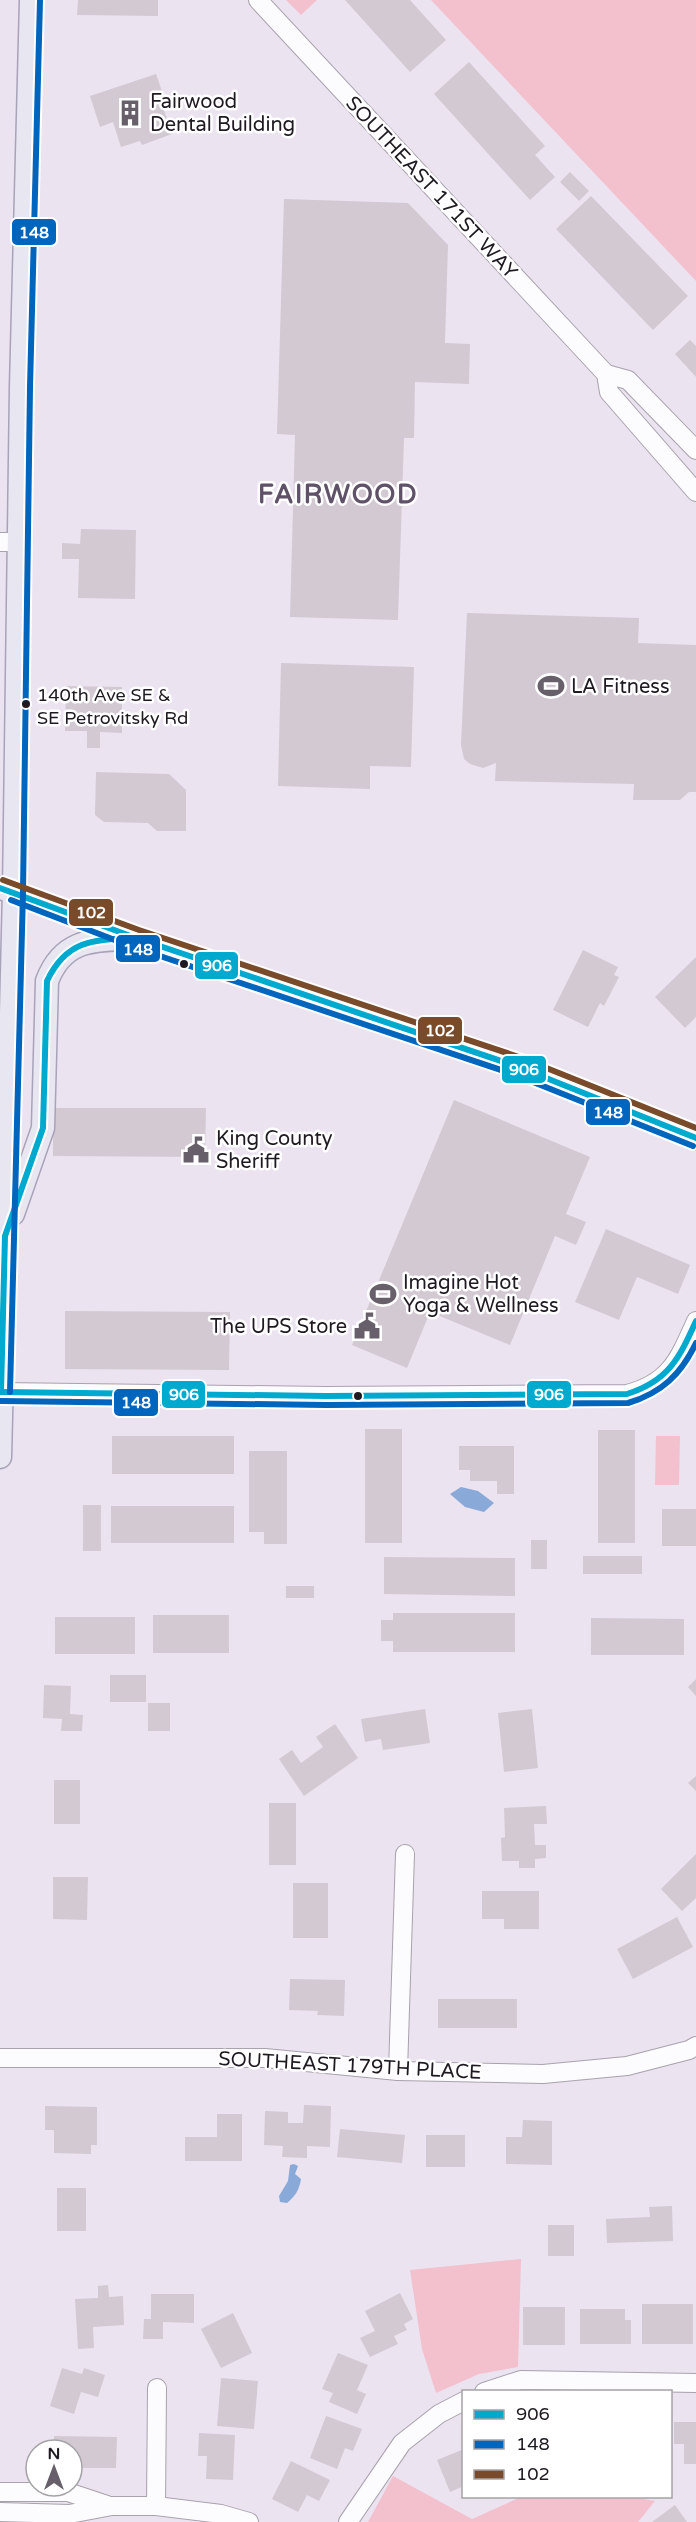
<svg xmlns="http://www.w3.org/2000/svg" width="696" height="2522" font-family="'Varela Round',sans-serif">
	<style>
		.green { fill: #f3c0cd }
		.water { fill: #89a9d8 }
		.building { fill: #d2c9d2 }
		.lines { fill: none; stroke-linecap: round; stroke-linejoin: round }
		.minor-casing { stroke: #a8a2ad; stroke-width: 20 }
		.major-casing { stroke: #a8a3b8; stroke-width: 25 }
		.minor { stroke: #fcfbfd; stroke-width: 18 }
		.major { stroke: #e8e6f0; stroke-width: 22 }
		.bus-1-casing { stroke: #fff; stroke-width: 10 }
		.bus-2-casing { stroke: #fff; stroke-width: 10 }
		.bus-3-casing { stroke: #fff; stroke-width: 10 }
		.bus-1 { stroke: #00a9ce; stroke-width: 6 }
		.bus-2 { stroke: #0065bd; stroke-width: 6 }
		.bus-3 { stroke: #7a4b2a; stroke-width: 6 }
		.bus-dot { fill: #1f1922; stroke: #fff; stroke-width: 2 }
		.labels { text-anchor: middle; stroke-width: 5; stroke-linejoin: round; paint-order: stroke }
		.bus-label { font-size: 18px; fill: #1f1922; stroke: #fff; text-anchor: start }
		.poi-label { font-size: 20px; fill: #1f1922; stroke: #fff; text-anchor: start }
		.street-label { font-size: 20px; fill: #1f1922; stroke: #fff }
		.district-label { font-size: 26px; font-weight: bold; letter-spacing: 1.5px; fill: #5f5268; stroke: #fff }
		.line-badge { stroke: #fff; stroke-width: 2 }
		.badge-label { font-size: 16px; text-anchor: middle; font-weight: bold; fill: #fff }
	</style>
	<rect width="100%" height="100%" fill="#ece3f1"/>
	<!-- green -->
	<g class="green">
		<polygon points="286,0 317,0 301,15"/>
		<polygon points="431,0 696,0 696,281"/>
		<polygon points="656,1436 680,1436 679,1485 655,1485"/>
		<polygon points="521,2259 518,2367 479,2374 436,2393 422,2349 410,2270"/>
		<polygon points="393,2476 472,2519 521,2497 627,2496 655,2501 638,2522 368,2522"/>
	</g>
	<!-- water -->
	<g class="water">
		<polygon points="461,1487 478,1491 494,1503 484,1512 465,1507 450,1494"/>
		<path d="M294,2164L298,2166L295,2174L301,2179C299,2191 295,2196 287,2203L280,2202L279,2196L288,2181L290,2165Z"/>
	</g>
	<!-- building -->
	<g class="building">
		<polygon points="78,0 158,0 158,16 77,15"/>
		<polygon points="345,0 410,0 446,40 410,72"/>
		<polygon points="469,62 545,146 535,155 555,177 530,200 434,94"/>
		<polygon points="156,74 166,103 162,104 172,134 142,145 140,141 121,147 113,122 100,127 90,96"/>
		<polygon points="570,172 589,191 579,201 560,182"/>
		<polygon points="591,196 688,296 653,330 556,229"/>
		<polygon points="284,199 408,203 448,245 445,343 470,344 469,384 415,382 414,438 404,438 398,620 290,617 295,435 277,434"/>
		<polygon points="690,340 696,346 696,377 675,354"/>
		<polygon points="81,529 136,530 135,599 78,598 79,559 62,559 62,543 80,544"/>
		<polygon points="467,613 639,618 638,643 696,645 696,792 689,792 680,800 633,800 634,784 495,781 496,763 483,768 470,764 464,759 461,745"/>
		<polygon points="281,663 414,667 411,767 370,766 370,789 278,786"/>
		<polygon points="66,686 122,687 122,733 100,732 100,748 87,748 87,731 65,731"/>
		<polygon points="96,772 169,774 186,790 186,831 157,831 148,823 104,822 95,815"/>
		<polygon points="583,950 618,967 614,975 619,977 604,1006 600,1003 588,1027 553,1010"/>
		<polygon points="696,957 696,1017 685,1028 655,997"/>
		<polygon points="454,1100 590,1157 566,1214 586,1222 576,1245 555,1236 510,1345 430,1312 407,1368 352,1345"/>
		<polygon points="53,1108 206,1108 205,1157 53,1156"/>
		<polygon points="606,1229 690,1265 678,1294 637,1277 619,1320 575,1302"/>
		<polygon points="65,1311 230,1312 229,1370 65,1369"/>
		<rect x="365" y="1429" width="37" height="114"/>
		<rect x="598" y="1430" width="37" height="113"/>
		<rect x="112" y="1436" width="122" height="38"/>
		<polygon points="459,1446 514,1446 514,1494 497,1494 497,1481 470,1481 470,1470 459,1470"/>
		<polygon points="249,1451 287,1451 287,1544 264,1544 264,1532 249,1532"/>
		<rect x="83" y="1505" width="18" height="46"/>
		<rect x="111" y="1506" width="123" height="37"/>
		<rect x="662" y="1509" width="34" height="37"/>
		<rect x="531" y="1540" width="16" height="29"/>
		<rect x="583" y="1556" width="59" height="18"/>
		<polygon points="384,1557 515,1558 515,1596 384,1594"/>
		<rect x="286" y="1586" width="28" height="12"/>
		<polygon points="393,1613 515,1613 515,1652 393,1652 393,1641 381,1641 381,1620 393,1620"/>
		<rect x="153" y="1615" width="76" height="38"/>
		<rect x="55" y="1617" width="80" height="37"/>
		<polygon points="591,1618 684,1619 684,1655 591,1655"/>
		<rect x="110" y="1675" width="36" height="27"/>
		<polygon points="696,1679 696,1696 688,1687"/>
		<polygon points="44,1685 71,1686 70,1714 83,1715 82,1731 61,1731 62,1719 43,1718"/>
		<rect x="148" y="1703" width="22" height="28"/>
		<polygon points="425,1709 430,1743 383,1750 381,1739 365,1742 361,1719"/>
		<polygon points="532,1709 538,1768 504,1772 498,1713"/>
		<polygon points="335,1724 358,1758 304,1796 279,1759 292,1750 301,1763 323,1747 316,1737"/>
		<polygon points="696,1776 696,1791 688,1783"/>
		<rect x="54" y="1780" width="26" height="44"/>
		<rect x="269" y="1803" width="27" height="62"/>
		<polygon points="546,1806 547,1824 534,1824 535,1845 546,1845 546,1858 535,1859 535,1868 519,1868 519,1861 502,1861 501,1838 505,1837 504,1808"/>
		<polygon points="696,1854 696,1898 682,1911 661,1889"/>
		<polygon points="53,1877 88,1877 87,1920 53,1919"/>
		<rect x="293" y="1883" width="35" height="55"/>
		<polygon points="482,1891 539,1891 539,1929 504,1929 504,1919 482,1919"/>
		<polygon points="677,1917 693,1947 633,1979 617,1949"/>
		<polygon points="290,1979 345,1980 344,2016 317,2015 318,2011 289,2010"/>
		<rect x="438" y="1999" width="79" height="29"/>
		<polygon points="304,2105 331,2106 330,2147 307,2146 307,2158 282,2157 283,2146 264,2145 265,2111 288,2112 288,2123 303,2123"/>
		<polygon points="45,2106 97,2107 97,2145 91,2145 91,2154 54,2153 54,2130 45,2130"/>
		<polygon points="217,2114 242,2114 242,2161 185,2161 185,2137 217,2137"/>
		<polygon points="523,2120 552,2121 552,2165 506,2164 506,2137 522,2137"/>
		<polygon points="340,2129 405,2135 402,2163 337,2157"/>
		<rect x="426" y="2135" width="39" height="32"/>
		<rect x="57" y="2188" width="29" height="43"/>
		<polygon points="672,2206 673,2241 607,2243 606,2219 650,2217 649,2207"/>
		<rect x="548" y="2225" width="26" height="31"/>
		<polygon points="108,2285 109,2297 123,2296 124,2325 93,2327 94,2348 78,2349 75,2299 98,2298 98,2286"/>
		<polygon points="400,2293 413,2319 404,2324 407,2330 394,2336 398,2344 370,2357 360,2338 375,2331 365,2311"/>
		<polygon points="151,2294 194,2294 194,2323 163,2322 163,2339 143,2339 144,2319 151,2319"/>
		<rect x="642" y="2304" width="51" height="40"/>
		<rect x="523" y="2307" width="42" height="38"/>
		<polygon points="580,2309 625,2309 625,2320 631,2320 631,2344 580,2344"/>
		<polygon points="233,2313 252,2353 221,2368 201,2329"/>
		<polygon points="338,2353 368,2365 357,2390 366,2394 357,2414 329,2402 333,2393 322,2389"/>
		<polygon points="62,2368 82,2374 84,2368 105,2375 98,2397 81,2392 74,2414 50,2406"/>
		<polygon points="221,2378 258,2381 254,2429 217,2426"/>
		<polygon points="326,2416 362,2429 353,2451 345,2448 337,2469 310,2458"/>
		<polygon points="674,2422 696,2422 696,2464 684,2464 684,2444 674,2444"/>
		<polygon points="199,2433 235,2435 233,2480 206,2479 207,2456 198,2456"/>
		<polygon points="54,2436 117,2437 116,2468 72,2468 72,2450 54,2450"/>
		<polygon points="464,2449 464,2486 450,2492 437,2460"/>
		<polygon points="291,2461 330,2480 319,2501 307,2495 298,2512 272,2499"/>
		<polygon points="675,2505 687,2522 652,2522"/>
	</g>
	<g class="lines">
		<!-- minor casing -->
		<g class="minor-casing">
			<g id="minor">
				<polyline points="258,0 606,374 609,392 696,492"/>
				<polyline points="606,374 628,380 696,450"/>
				<polyline points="0,542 19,542"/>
				<path d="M1,1392L326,1396L627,1394C670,1383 679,1359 696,1321"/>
				<polyline points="0,2058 265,2058 398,2071 543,2074 627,2066 689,2050 696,2046"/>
				<polyline points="398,2071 405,1854"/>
				<polyline points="484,2392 521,2380 696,2383"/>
				<polyline points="0,2492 68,2492 107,2505"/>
				<polyline points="156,2506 157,2388"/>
				<polyline points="0,2512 69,2514 112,2506 156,2506 221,2514 249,2522"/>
				<polyline points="348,2522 402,2443 439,2414 464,2401"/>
			</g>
		</g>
		<!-- major casing -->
		<g class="major-casing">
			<g id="major">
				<polyline points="1,888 136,938 516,1066 696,1138"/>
				<path d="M13,1214L43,1128L47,981C62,942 88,940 125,939"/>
				<polyline points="0,1457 14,892 21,387 31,0"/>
			</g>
		</g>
		<!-- minor -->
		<use href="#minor" class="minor"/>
		<!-- major -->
		<use href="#major" class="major"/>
		<!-- bus-1 casing -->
		<g class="bus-1-casing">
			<g id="bus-1">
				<polyline points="0,888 136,938 516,1066 696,1138"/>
				<path d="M1,1392L326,1396L627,1394C668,1381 679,1359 696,1321"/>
				<path d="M1,1392L5,1236L43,1128L47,981C67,939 94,940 136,938"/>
			</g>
		</g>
		<!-- bus-2 casing -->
		<g class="bus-2-casing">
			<g id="bus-2">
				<polyline points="11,900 133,947 513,1074 693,1146"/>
				<polyline points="10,1392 23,892 30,387 40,0"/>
				<path d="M1,1401L326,1405L628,1403C662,1393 681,1374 696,1343"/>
			</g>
		</g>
		<!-- bus-3 casing -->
		<g class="bus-3-casing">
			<polyline id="bus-3" points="3,880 139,930 519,1057 696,1128"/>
		</g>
		<!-- bus-1 -->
		<use href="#bus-1" class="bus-1"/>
		<!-- bus-2 -->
		<use href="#bus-2" class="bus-2"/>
		<!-- bus-3 -->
		<use href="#bus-3" class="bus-3"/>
	</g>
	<!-- icons -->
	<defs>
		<g id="building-bare" transform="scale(2.07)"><path d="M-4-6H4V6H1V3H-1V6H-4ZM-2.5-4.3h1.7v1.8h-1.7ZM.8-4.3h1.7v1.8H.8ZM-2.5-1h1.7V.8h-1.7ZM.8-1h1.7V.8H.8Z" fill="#67606a" stroke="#fff" stroke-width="2.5" paint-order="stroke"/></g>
		<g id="stadium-bare" transform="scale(2.07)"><path d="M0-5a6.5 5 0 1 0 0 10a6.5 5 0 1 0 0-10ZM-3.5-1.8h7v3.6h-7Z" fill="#67606a" stroke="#fff" stroke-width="2.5" paint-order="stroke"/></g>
		<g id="civic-bare" transform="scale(2.07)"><path d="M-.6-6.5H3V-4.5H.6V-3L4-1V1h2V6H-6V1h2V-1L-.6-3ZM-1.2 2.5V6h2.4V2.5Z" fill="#67606a" stroke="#fff" stroke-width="2.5" paint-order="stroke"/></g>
	</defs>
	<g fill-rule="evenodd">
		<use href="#building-bare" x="130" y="113"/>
		<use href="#stadium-bare" x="551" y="686"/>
		<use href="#civic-bare" x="196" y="1150"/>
		<use href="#stadium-bare" x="383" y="1294"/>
		<use href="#civic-bare" x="367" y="1326"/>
	</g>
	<!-- markers -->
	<g class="bus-dot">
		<circle cx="26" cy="704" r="5"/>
		<circle cx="184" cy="964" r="5"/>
		<circle cx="358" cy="1396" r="5"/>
	</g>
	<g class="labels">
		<!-- bus labels -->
		<g class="bus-label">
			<text x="37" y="701">140th Ave SE &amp;<tspan x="37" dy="23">SE Petrovitsky Rd</tspan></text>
		</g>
		<!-- poi labels -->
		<g class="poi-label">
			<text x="150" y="108">Fairwood<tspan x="150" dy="23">Dental Building</tspan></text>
			<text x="571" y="693">LA Fitness</text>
			<text x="216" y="1145">King County<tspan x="216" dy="23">Sheriff</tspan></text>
			<text x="403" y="1289">Imagine Hot<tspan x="403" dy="23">Yoga &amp; Wellness</tspan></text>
			<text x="347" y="1333" text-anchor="end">The UPS Store</text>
		</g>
		<!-- street labels -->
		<g class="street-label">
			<text transform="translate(432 187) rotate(47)" y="7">SOUTHEAST 171ST WAY</text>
			<text transform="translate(350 2065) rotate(3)" y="7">SOUTHEAST 179TH PLACE</text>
		</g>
		<!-- district labels -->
		<g class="district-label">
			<text x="338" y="503">FAIRWOOD</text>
		</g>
	</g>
	<g class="line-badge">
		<rect x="11" y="218" width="46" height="28" rx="6" fill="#0065bd"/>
		<rect x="68" y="898" width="46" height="29" rx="6" fill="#7a4b2a"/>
		<rect x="115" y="934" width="46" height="29" rx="6" fill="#0065bd"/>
		<rect x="194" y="951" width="45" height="29" rx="6" fill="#00a9ce"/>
		<rect x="417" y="1016" width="46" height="29" rx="6" fill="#7a4b2a"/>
		<rect x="501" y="1055" width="46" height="29" rx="6" fill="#00a9ce"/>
		<rect x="585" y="1098" width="46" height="28" rx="6" fill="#0065bd"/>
		<rect x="161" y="1380" width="45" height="29" rx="6" fill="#00a9ce"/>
		<rect x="526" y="1380" width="46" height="29" rx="6" fill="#00a9ce"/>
		<rect x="113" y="1388" width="46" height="29" rx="6" fill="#0065bd"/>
	</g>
	<g class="badge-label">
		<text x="34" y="238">148</text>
		<text x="91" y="918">102</text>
		<text x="138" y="955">148</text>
		<text x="217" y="971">906</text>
		<text x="440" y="1036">102</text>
		<text x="524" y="1075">906</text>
		<text x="608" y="1118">148</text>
		<text x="184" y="1400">906</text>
		<text x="549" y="1400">906</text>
		<text x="136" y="1408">148</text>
	</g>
	<!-- legend -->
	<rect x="462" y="2390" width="210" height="108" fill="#ffffff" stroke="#a5a3a7" stroke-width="1.5"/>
	<rect x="474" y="2410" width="30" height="9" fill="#00a9ce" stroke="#a5a3a7" stroke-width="1.5"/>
	<text x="516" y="2420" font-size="18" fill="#1f1922">906</text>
	<rect x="474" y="2440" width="30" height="9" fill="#0065bd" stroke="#a5a3a7" stroke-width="1.5"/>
	<text x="516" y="2450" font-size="18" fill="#1f1922">148</text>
	<rect x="474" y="2470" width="30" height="9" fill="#7a4b2a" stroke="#a5a3a7" stroke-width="1.5"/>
	<text x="516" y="2480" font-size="18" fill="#1f1922">102</text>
	<!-- north arrow -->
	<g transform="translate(54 2468)"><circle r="28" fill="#ffffff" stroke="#a5a3a7" stroke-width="1.5"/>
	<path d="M0-4.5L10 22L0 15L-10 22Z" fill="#67606a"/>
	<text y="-9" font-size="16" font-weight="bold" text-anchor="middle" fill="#1f1922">N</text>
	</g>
</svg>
